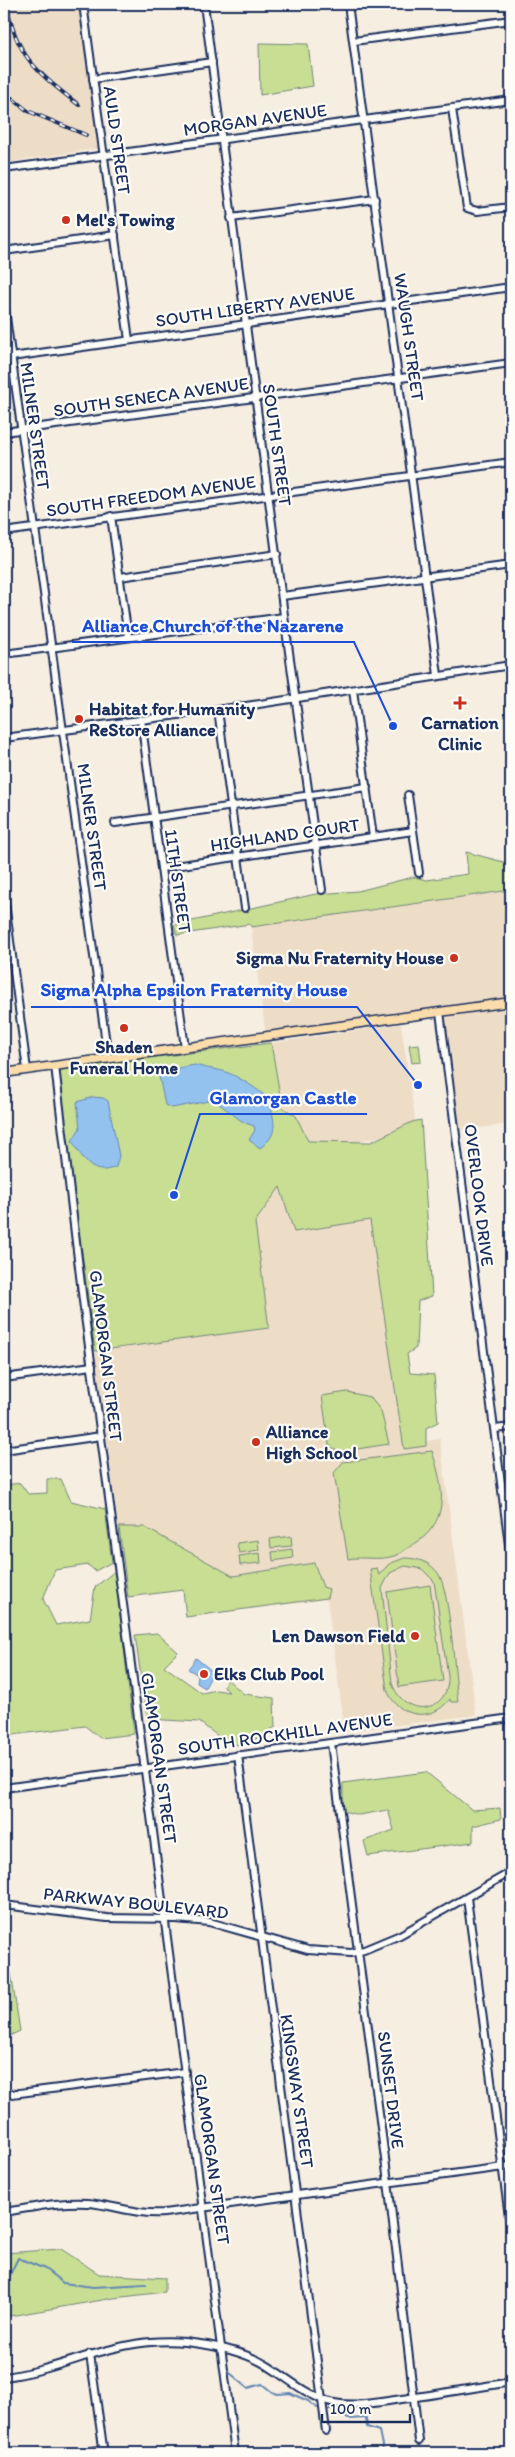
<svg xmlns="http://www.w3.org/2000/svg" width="515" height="2457" font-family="Itim,sans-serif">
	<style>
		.built { fill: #edddc7 }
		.green { fill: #c8de93; stroke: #728678; fill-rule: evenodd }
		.water { fill: #94c2ef; stroke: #6487b5 }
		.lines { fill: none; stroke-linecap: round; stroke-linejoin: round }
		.stream { stroke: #6487b5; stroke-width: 2 }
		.minor-casing { stroke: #1b2f5e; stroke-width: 10 }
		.major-casing { stroke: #1b2f5e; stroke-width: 11 }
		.minor { stroke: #fdfcf7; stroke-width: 6 }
		.major { stroke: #faddab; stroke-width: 8 }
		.rail-casing { stroke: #1b2f5e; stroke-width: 4 }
		.rail { stroke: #fdfcf7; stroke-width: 2; stroke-dasharray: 5.5; stroke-linecap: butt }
		.poi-dot { fill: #c8321e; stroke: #fdfcf7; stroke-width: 2 }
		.labels { text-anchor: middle; stroke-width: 4.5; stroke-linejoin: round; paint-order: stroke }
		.street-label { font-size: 18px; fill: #1b2f5e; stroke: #fdfcf7 }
		.poi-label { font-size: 18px; font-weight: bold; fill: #1b2f5e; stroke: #fdfcf7; text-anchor: start }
		.leader { fill: none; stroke: #1d4ed8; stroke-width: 2 }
		.callout-dot { fill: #1d4ed8; stroke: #fdfcf7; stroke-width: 2 }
		.callout-label { font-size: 19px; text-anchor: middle; font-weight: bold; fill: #1d4ed8; stroke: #fdfcf7; stroke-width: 4.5; stroke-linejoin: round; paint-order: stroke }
	</style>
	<rect width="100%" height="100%" fill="#f6eee1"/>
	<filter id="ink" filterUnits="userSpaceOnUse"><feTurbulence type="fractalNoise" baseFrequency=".02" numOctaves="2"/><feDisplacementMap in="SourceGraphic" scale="10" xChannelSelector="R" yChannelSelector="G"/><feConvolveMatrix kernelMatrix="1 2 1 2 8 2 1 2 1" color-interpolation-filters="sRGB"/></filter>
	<g filter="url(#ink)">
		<!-- built -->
		<g class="built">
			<polygon points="4,4 79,4 101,148 4,163"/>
			<polygon points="511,890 511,999 266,1036 251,927"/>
			<polygon points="511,1002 511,1124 455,1131 440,1012"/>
			<polygon points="401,1024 417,1132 363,1140 365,1154 405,1444 440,1439 476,1715 345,1732 327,1599 186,1617 183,1590 128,1597 95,1351 269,1328 255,1222 292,1167 271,1043"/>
		</g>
		<!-- green -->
		<g class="green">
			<polygon points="259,43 308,44 313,86 260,95"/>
			<polygon points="466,852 511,864 511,890 251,927 250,924 177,935 174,925 316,894 358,891 413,877 427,880 468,874"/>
			<polygon points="271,1043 282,1107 296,1116 308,1141 371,1142 412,1122 421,1120 432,1296 418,1301 416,1348 407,1354 410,1373 434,1375 438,1422 426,1428 426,1446 404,1449 370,1220 294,1232 280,1187 255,1222 269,1328 95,1351 58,1069"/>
			<polygon points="419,1044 421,1062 412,1063 409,1045"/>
			<polygon points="347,1392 370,1397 381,1411 389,1444 338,1452 329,1445 322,1396"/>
			<path d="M432,1451C444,1489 451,1523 411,1546C406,1549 400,1554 394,1556C379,1561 363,1556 348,1559L334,1473L343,1462Z"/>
			<polygon points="47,1479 61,1479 71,1501 105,1509 112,1562 95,1571 88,1565 55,1570 43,1599 56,1625 90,1619 95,1587 115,1571 134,1734 100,1738 85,1726 4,1736 4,1513 9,1512 6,1485 20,1483 28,1494 47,1493"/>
			<polygon points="119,1527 144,1527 233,1576 314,1563 323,1587 329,1589 327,1598 186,1617 183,1590 128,1597"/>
			<polygon points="291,1536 292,1546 271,1548 270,1539"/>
			<polygon points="258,1540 259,1550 239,1553 237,1543"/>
			<polygon points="292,1549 293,1558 273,1561 272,1552"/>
			<polygon points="260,1553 261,1563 240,1565 239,1556"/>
			<path d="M404,1558C418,1558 430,1562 438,1573C450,1590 455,1676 458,1702H451L450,1699C432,1723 398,1718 387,1690L370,1569L377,1568L379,1575L389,1564ZM405,1566L422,1569L434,1581L448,1676C450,1714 404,1719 392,1683L382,1588L390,1573Z"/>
			<polygon points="430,1585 443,1681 399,1687 387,1592"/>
			<polygon points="157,1633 178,1652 164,1666 202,1693 216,1690 229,1692 223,1686 228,1680 244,1694 274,1698 275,1727 248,1744 230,1745 199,1722 147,1719 135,1635"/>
			<polygon points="426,1772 472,1810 500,1808 501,1819 473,1826 473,1842 368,1856 364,1841 394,1830 388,1810 359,1815 343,1811 343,1783"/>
			<polygon points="11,1973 20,2031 9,2036 6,2055 4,2056 4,1974"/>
			<polygon points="61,2249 99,2274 165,2278 165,2292 114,2298 4,2317 4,2253"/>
		</g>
		<!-- water -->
		<g class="water">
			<path d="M195,1065C206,1068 207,1068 218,1070C231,1071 259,1090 269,1099C274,1121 280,1134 260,1148L249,1140L255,1130L254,1126L243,1122L214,1100L172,1108L165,1105L159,1076L161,1071Z"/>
			<path d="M93,1097L103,1098L108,1101L119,1156L116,1167C90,1178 83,1157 72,1141L80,1128L77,1102Z"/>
			<polygon points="196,1658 213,1672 205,1688 197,1683 198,1675 188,1669"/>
		</g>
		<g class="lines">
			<!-- stream -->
			<g class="stream">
				<polyline points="4,2287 18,2258 45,2269 63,2283 93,2287 146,2284"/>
				<polyline points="230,2373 248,2388 262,2384 272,2392 278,2394 290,2393 308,2401 317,2408"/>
				<polyline points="328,2410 335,2410 348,2419 366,2418 367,2427 379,2431 383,2450 400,2453"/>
			</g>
			<!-- minor casing -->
			<g class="minor-casing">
				<g id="minor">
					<polyline points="83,4 129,340"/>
					<polyline points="204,4 285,623 322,890"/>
					<polyline points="348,4 438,675"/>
					<polyline points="354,41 511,20"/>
					<polyline points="93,79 212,62"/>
					<polyline points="452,109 467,208 477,211 511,207"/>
					<polyline points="4,169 511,100"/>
					<polyline points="231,218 375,199"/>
					<polyline points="4,251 115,235"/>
					<polyline points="4,303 108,1058"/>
					<polyline points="4,358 511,287"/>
					<polyline points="4,432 511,363"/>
					<polyline points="111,516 128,637"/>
					<polyline points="4,532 511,462"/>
					<polyline points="120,577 277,554"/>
					<polyline points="282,596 511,565"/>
					<polyline points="4,654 284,617"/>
					<polyline points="353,690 373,837"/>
					<polyline points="218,710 245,908"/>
					<polyline points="141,719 185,1048"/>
					<polyline points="4,738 246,706 511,665"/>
					<polyline points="408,795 419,873"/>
					<polyline points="115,823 367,787"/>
					<polyline points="161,868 413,831"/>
					<polyline points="4,895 27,1070"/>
					<polyline points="440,1012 511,1560"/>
					<polyline points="55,1066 83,1301 235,2453"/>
					<polyline points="4,1378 92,1366"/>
					<polyline points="495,1429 511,1427"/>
					<polyline points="4,1450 101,1436"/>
					<polyline points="331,1743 388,2182 419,2441"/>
					<polyline points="238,1755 326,2431"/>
					<polyline points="4,1788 511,1718"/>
					<polyline points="467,1898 511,2232"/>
					<polyline points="4,1905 107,1918 176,1919 209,1922 308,1950 351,1953 364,1950 400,1935 511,1872"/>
					<polyline points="4,2095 185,2072"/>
					<path d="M4,2212C31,2208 60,2201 88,2203C114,2205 137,2215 164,2213L511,2166"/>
					<path d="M4,2377C69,2369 115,2336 185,2342C214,2345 244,2351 268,2366C287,2378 305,2394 327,2401C349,2408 373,2403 395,2400C434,2395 472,2388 511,2382"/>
					<polyline points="78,2453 100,2450 103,2447 90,2354"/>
				</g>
			</g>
			<!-- major casing -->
			<g class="major-casing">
				<polyline id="major" points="4,1073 511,1002"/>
			</g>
			<!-- minor -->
			<use href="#minor" class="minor"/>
			<!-- major -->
			<use href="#major" class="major"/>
			<!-- rail casing -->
			<g class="rail-casing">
				<g id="rail">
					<path d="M7,4C15,56 39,74 79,105"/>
					<polyline points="4,92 28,111 86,135"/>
				</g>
			</g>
			<!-- rail -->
			<use href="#rail" class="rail"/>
		</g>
	</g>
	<!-- markers -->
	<g class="poi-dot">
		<circle cx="66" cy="220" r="5"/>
		<path d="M457.5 695.5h5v5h5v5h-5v5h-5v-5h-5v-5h5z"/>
		<circle cx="79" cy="719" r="5"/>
		<circle cx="454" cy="958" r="5"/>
		<circle cx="124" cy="1028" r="5"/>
		<circle cx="256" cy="1442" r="5"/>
		<circle cx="415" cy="1636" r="5"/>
		<circle cx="204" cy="1674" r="5"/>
	</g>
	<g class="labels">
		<!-- street labels -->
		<g class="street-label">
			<text transform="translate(255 120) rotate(-8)" y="6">MORGAN AVENUE</text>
			<text transform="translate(117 140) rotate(82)" y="6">AULD STREET</text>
			<text transform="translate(255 307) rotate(-8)" y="6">SOUTH LIBERTY AVENUE</text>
			<text transform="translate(409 337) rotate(82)" y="6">WAUGH STREET</text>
			<text transform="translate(151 397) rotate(-8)" y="6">SOUTH SENECA AVENUE</text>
			<text transform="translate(35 426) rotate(82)" y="6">MILNER STREET</text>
			<text transform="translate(277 445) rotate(82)" y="6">SOUTH STREET</text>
			<text transform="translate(151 496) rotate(-8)" y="6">SOUTH FREEDOM AVENUE</text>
			<text transform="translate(92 827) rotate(82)" y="6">MILNER STREET</text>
			<text transform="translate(285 835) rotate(-8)" y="6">HIGHLAND COURT</text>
			<text transform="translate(178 881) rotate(82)" y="6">11TH STREET</text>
			<text transform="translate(479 1195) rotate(83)" y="6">OVERLOOK DRIVE</text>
			<text transform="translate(106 1356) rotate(83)" y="6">GLAMORGAN STREET</text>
			<text transform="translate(285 1734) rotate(-8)" y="6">SOUTH ROCKHILL AVENUE</text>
			<text transform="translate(159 1758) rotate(82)" y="6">GLAMORGAN STREET</text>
			<text transform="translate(136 1903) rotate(6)" y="6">PARKWAY BOULEVARD</text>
			<text transform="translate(391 2090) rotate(83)" y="6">SUNSET DRIVE</text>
			<text transform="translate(297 2091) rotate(82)" y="6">KINGSWAY STREET</text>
			<text transform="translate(212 2159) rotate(82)" y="6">GLAMORGAN STREET</text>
		</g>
		<!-- poi labels -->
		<g class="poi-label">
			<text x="76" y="226">Mel's Towing</text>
			<text x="89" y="715">Habitat for Humanity<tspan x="89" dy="21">ReStore Alliance</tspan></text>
			<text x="460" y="729" text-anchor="middle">Carnation<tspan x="460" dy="21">Clinic</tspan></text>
			<text x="444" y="964" text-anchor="end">Sigma Nu Fraternity House</text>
			<text x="124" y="1053" text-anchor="middle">Shaden<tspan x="124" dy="21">Funeral Home</tspan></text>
			<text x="266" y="1438">Alliance<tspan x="266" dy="21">High School</tspan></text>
			<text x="405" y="1642" text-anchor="end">Len Dawson Field</text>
			<text x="214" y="1680">Elks Club Pool</text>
		</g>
	</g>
	<!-- callouts -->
	<path class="leader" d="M393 726L354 642H72M418 1085L357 1007H31M174 1195L200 1114H367"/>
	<g class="callout-dot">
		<circle cx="393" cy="726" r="5"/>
		<circle cx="418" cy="1085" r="5"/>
		<circle cx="174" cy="1195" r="5"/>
	</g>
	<g class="callout-label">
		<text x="213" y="632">Alliance Church of the Nazarene</text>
		<text x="194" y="996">Sigma Alpha Epsilon Fraternity House</text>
		<text x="283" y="1104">Glamorgan Castle</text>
	</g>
	<!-- margin -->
	<rect width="515" height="2457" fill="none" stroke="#fdfcf7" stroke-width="20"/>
	<rect x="10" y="10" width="495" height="2437" fill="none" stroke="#1b2f5e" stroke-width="2" filter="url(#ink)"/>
	<!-- scale -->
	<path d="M322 2414v8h88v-8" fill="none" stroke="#1b2f5e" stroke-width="2.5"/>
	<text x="330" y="2414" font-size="15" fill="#1b2f5e" stroke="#fdfcf7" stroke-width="4" paint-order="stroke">100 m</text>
</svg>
